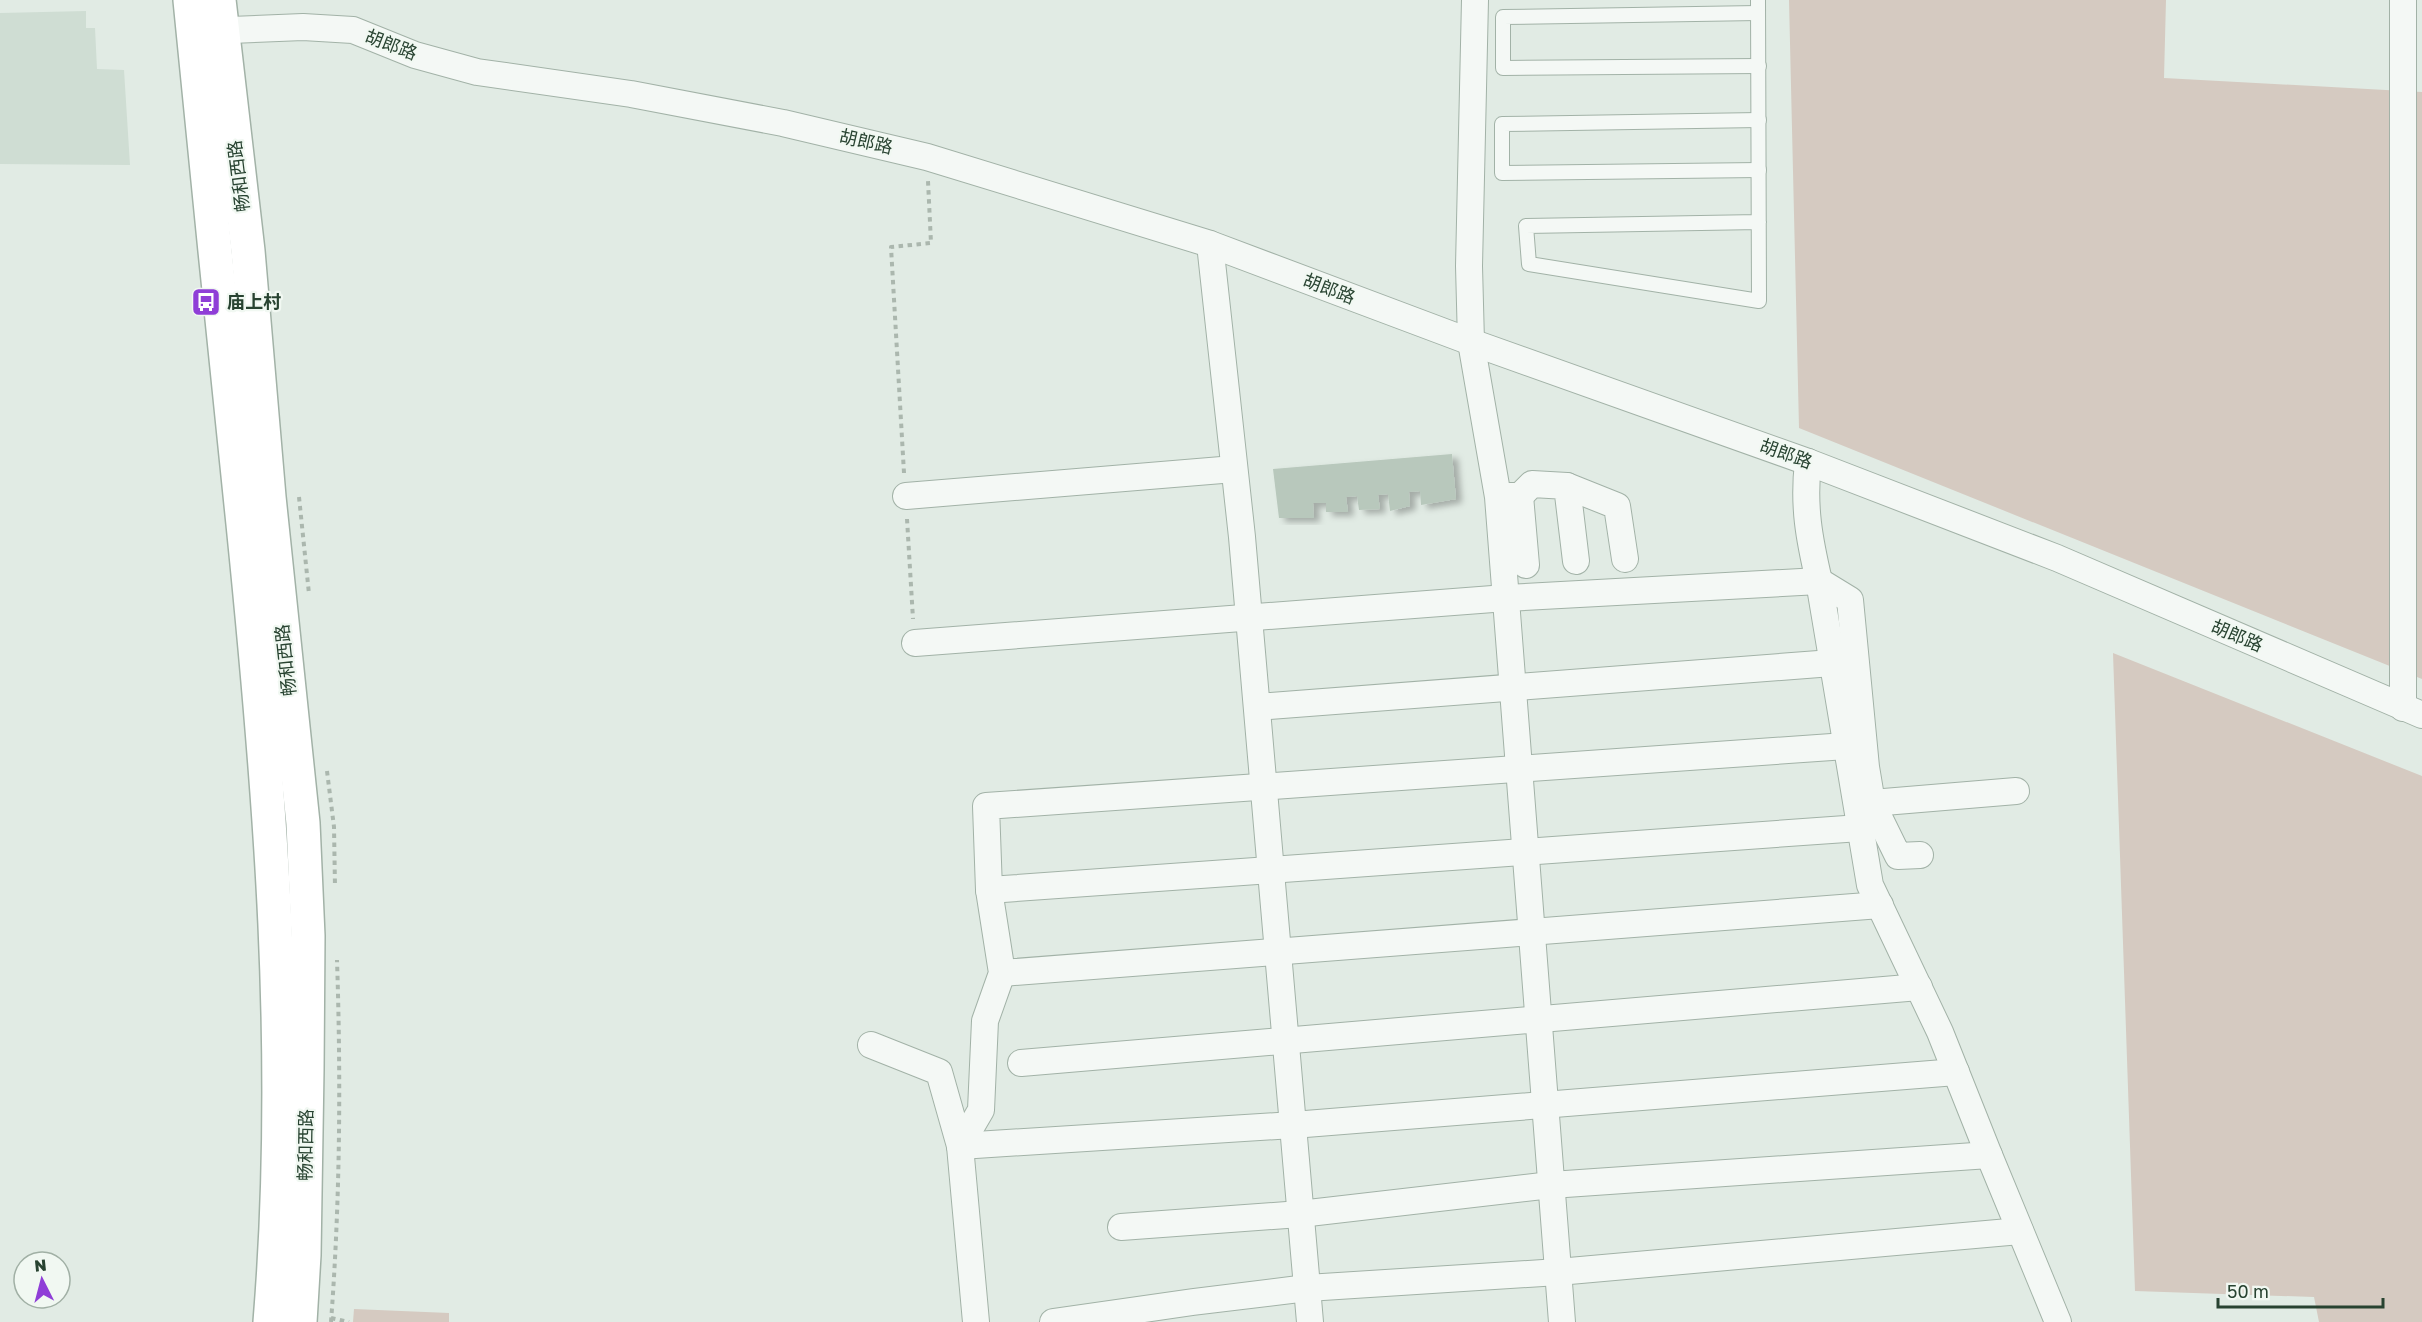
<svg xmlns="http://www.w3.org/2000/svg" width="2422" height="1322" font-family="'Golos Text','Noto Sans SC',sans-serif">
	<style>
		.built { fill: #cfddd3 }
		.green { fill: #d5cac1 }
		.building { fill: #b8c8bc; filter: url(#shadow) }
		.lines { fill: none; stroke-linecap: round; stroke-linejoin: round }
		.service-casing { stroke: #a2b2a7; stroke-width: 16 }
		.minor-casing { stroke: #a2b2a7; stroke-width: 28 }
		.secondary-casing { stroke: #a2b2a7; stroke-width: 36 }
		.path { stroke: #abb7ae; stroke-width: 4; stroke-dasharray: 4.5 4.5; stroke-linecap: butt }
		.service { stroke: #f4f8f5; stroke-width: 14 }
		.minor { stroke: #f4f8f5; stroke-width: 26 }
		.secondary { stroke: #fff; stroke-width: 33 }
		.labels { text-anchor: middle; stroke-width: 4.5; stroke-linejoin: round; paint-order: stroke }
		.street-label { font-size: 18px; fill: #284331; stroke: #f1f8f2 }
		.poi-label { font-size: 18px; font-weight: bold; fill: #284331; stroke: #f1f8f2; text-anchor: start }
	</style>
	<defs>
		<filter id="shadow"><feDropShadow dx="6" dy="4" stdDeviation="3" flood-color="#0004"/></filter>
	</defs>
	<rect width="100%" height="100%" fill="#e1ebe4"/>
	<!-- built -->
	<polygon class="built" points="86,11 86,28 95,28 97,69 124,70 130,165 0,164 0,13"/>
	<!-- green -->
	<g class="green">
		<polygon points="1789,0 2166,0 2164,78 2422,92 2422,679 1799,428"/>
		<polygon points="2113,653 2422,776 2422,1322 2319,1322 2314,1297 2135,1291"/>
		<polygon points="354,1309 449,1313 449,1322 353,1322"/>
	</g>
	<!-- building -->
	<polygon class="building" points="1452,454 1456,499 1421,505 1420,491 1409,492 1410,506 1390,511 1388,494 1378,495 1380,509 1359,510 1357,496 1346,497 1348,512 1326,512 1326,503 1313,503 1314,518 1279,518 1273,469"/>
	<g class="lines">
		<!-- service casing -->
		<g class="service-casing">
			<g id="service">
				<polyline points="1758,0 1759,301 1529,264 1526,226 1759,222"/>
				<polyline points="1758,13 1503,17 1503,68 1759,66"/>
				<polyline points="1759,120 1502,124 1502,173 1759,170"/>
			</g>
		</g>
		<!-- minor casing -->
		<g class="minor-casing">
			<g id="minor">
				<polyline points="1475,0 1469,266 1471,342 1498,497 1562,1322"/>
				<polyline points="2403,0 2403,708"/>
				<polyline points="205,31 303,27 353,30 415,55 477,72 631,94 783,123 927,157 1210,244 1471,342 1808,462 2057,558 2422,715"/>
				<polyline points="1210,244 1242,537 1310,1322"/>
				<path d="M1808,462C1803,506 1809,538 1819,581L1870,885L1940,1032L1989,1155L2058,1322"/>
				<polyline points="1567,486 1617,506 1625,559"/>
				<polyline points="906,496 1234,469"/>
				<polyline points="1504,496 1520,496 1526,565"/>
				<polyline points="1520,496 1532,484 1567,486 1576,561"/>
				<polyline points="915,643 1506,598 1819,581 1850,600 1866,767 1872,803 1898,856 1920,855"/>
				<polyline points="1257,707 1832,663"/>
				<polyline points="1872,803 2016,791"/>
				<polyline points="989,890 1860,828"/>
				<polyline points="1002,973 1880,905"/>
				<polyline points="871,1045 939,1072 960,1146 976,1322"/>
				<polyline points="1021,1063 1919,987"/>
				<polyline points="960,1146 981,1110 985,1021 1002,973 989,890 986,806 1846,746"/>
				<polyline points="960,1146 1293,1125 1956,1072"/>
				<polyline points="1121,1227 1300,1214 1551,1185 1989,1155"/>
				<polyline points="1053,1322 1193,1302 1307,1288 1558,1272 2020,1231"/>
			</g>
		</g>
		<!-- secondary casing -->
		<g class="secondary-casing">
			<g id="secondary">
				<path d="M190,0C207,175 225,349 243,524C270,790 292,1055 270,1322"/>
				<polyline points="219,0 248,251 269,497 303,823 308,936 307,1070 304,1255 300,1322"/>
			</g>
		</g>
		<!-- path -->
		<g class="path">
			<polyline points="904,473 891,247 931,243 928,181"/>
			<polyline points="299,497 309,594"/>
			<polyline points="907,519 913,619"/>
			<polyline points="327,771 334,827 335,887"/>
			<polyline points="331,1318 349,1322"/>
			<path d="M331,1322C340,1201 341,1081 337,960"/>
		</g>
		<!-- service -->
		<use href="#service" class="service"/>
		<!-- minor -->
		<use href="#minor" class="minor"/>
		<!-- secondary -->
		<use href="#secondary" class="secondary"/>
	</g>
	<!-- icons -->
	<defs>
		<g id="bus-square" transform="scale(1.5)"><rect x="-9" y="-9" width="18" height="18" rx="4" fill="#8f3ed7" stroke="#f1f8f2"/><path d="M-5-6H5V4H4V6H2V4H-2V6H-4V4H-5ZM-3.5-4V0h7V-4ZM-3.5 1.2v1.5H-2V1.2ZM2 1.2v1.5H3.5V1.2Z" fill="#fff"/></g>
	</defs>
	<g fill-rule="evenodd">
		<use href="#bus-square" x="206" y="302"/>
	</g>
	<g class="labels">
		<!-- street labels -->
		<g class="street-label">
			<text transform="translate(391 45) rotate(21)" y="6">胡郎路</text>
			<text transform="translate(866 142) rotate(13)" y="6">胡郎路</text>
			<text transform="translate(239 176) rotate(-97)" y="6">畅和西路</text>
			<text transform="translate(1329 289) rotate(21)" y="6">胡郎路</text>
			<text transform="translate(1786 454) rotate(20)" y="6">胡郎路</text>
			<text transform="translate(2237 636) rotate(23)" y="6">胡郎路</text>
			<text transform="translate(286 660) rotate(-96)" y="6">畅和西路</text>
			<text transform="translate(306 1145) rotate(-89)" y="6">畅和西路</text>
		</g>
		<!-- poi labels -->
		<g class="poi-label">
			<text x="227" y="308">庙上村</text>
		</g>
	</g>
	<!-- north arrow -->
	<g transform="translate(42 1280) rotate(354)"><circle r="28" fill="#f1f8f2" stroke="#a1b0a5" stroke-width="1.5"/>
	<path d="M0-4.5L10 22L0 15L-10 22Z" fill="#8f3ed7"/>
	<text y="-9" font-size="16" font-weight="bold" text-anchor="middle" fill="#284331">N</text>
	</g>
	<!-- scale -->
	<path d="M2218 1298v9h165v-9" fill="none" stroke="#284331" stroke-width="3"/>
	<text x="2227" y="1298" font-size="18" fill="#284331" stroke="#f1f8f2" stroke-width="4.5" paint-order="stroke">50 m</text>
</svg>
